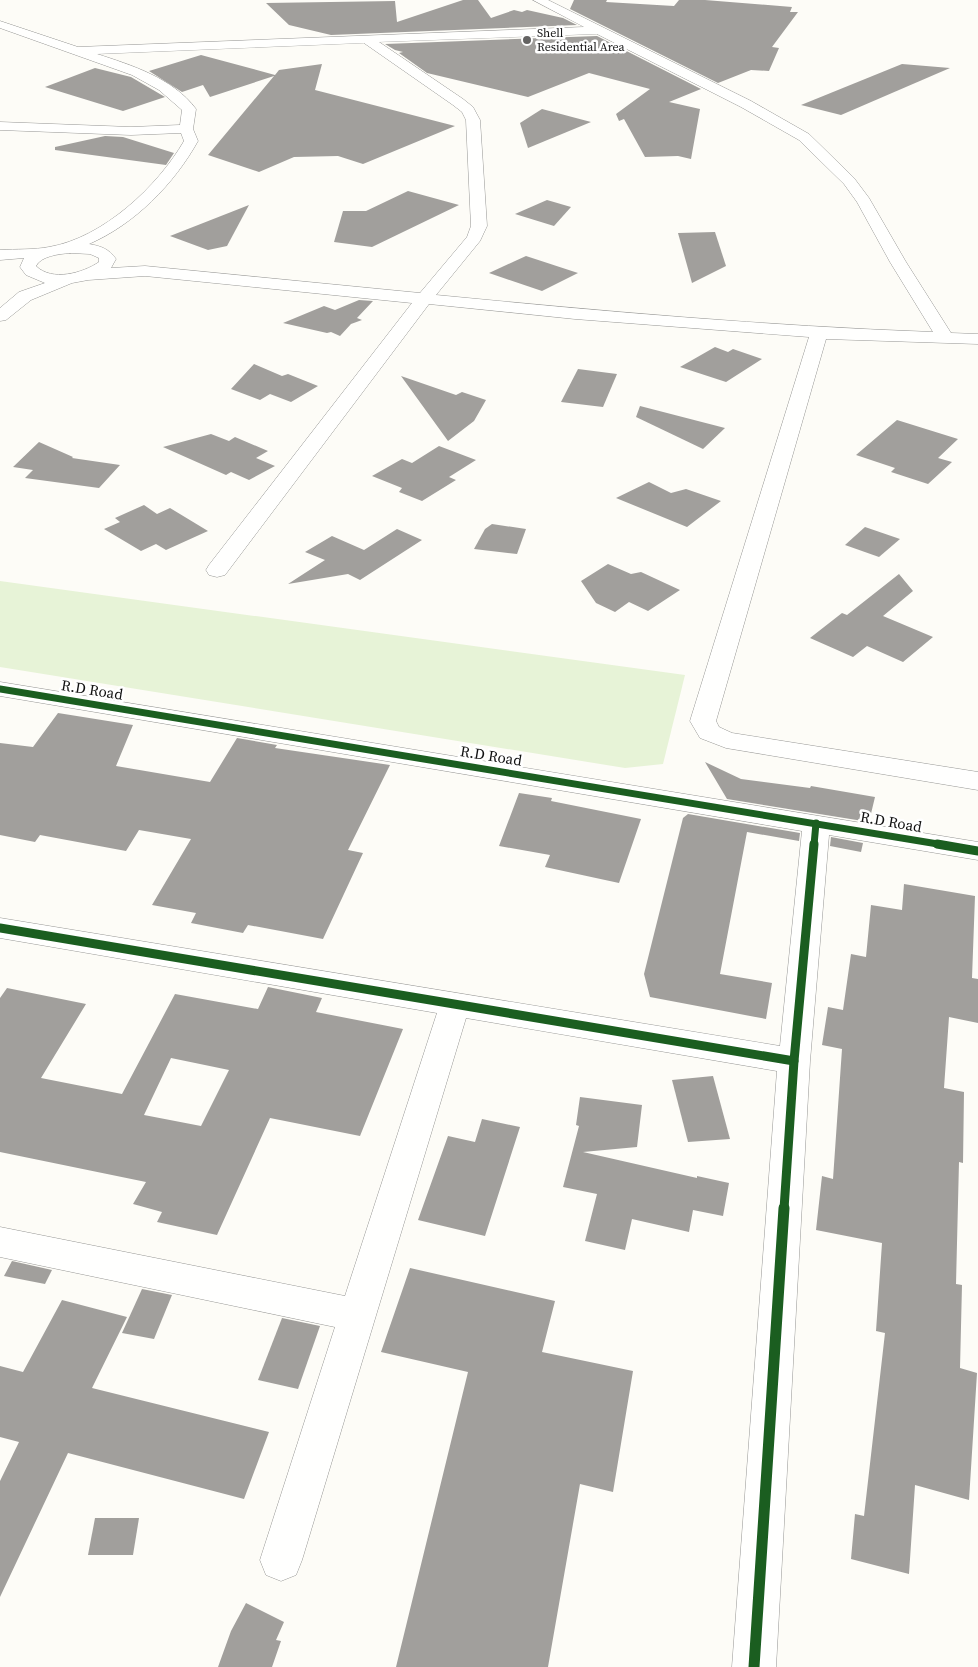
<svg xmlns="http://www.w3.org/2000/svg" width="978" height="1667" font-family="'Source Serif 4',serif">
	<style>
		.green { fill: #e7f3d7 }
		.building { fill: #a19f9c; fill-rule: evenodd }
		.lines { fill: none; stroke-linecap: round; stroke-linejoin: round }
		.minor-casing { stroke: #979795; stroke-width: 1 }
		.minor { fill: #fffffe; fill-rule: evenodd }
		.cycleway-far2-casing { stroke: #fff; stroke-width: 9 }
		.cycleway-far1-casing { stroke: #fff; stroke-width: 12 }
		.cycleway-casing { stroke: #fff; stroke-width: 14 }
		.cycleway-far2 { stroke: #1b5e20; stroke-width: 7 }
		.cycleway-far1 { stroke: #1b5e20; stroke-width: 9 }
		.cycleway { stroke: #1b5e20; stroke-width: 11 }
		.poi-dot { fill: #646362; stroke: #fff; stroke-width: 2 }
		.labels { text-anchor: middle; stroke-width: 5; stroke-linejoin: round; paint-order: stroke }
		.far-poi-label { font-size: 12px; fill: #111; stroke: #fff; text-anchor: start }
		.street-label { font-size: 15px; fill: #111; stroke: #fff }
	</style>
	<rect width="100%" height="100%" fill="#fdfcf7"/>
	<!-- green -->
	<polygon class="green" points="0,581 685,675 663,764 625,768 0,667"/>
	<!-- building -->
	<g class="building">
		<polygon points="463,0 478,0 491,18 514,10 522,12 527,10 563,18 577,25 331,35 289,25 266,3 395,1 397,22"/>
		<polygon points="574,0 607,0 606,2 674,6 679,0 705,0 792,7 790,12 798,12 772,47 779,48 769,71 751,70 718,83 570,9"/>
		<polygon points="597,36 701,89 669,102 700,109 691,159 678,156 645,157 624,119 619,121 616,114 650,89 589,73 528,97 427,73 399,53 403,52 395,50 385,44"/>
		<polygon points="201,55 275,75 279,70 322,64 315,90 455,126 363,164 338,156 294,157 259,172 208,155 274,76 210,97 203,85 182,92 149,71"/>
		<polygon points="902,64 950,68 841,115 801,105"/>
		<polygon points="95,68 131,77 165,97 123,111 45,87"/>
		<polygon points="542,109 591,122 528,148 520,123"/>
		<polygon points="105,136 123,137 174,153 166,165 55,150 55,147"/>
		<polygon points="408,191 459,205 372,247 334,242 343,211 366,211"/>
		<polygon points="547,200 571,207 554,226 515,214"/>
		<polygon points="249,205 227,246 208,250 170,236"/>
		<polygon points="715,232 726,266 692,283 678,233"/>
		<polygon points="526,256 578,273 542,291 489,273"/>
		<polygon points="359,300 373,301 357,318 362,320 351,324 340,336 331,332 327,333 283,323 324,306 335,310"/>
		<polygon points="715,347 728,352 733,349 762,359 726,382 680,367"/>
		<polygon points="254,364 282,376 288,374 318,386 291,402 270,394 260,400 231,389"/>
		<polygon points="578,369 617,374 603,407 561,402"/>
		<polygon points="401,376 456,395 462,392 486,400 474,421 448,441"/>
		<polygon points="640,406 725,428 703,449 636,417"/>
		<polygon points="897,420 958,439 938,458 952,462 928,484 891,472 895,468 856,455"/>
		<polygon points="211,434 229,441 235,437 268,451 256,458 275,466 249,480 231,472 226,475 163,447"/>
		<polygon points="39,442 73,457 72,458 120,465 99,488 25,478 33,470 13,467"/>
		<polygon points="439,446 476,460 449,477 456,480 422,501 399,492 402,488 372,476 402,459 412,463"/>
		<polygon points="649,482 671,493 686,489 721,501 687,527 616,498"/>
		<polygon points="144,505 157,514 170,508 208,531 166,550 156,544 141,551 104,529 120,522 115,518"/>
		<polygon points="492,524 526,529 517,554 474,549 485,529"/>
		<polygon points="865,527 900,539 879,557 845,545"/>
		<polygon points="397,529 422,540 360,580 348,574 288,584 325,560 305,552 332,536 364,550"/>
		<polygon points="608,564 631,574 641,572 680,590 648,611 629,602 615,612 596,603 581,581"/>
		<polygon points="899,574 913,591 883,616 933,637 903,662 867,646 853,657 810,638 842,613 847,615"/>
		<polygon points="58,713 133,725 116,766 210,782 237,738 277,745 275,748 390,765 348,850 363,853 323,939 248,925 243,933 191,923 196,913 152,905 191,839 139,830 126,851 40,835 35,842 0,835 0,743 33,747"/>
		<polygon points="705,762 741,779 810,788 811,786 875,797 869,822 727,799"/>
		<polygon points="519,793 552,798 551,801 641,819 619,883 545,867 550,855 499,846"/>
		<polygon points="688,814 800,833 799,841 747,832 720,974 772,983 766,1019 650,997 644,974 683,818"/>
		<polygon points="831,837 863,843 861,852 830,846"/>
		<polygon points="904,884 975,896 972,978 978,979 978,1023 949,1017 944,1088 964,1092 963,1163 959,1162 956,1284 962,1285 960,1368 977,1373 969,1500 915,1485 909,1574 851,1559 855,1514 864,1516 885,1333 876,1331 882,1243 816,1230 822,1176 833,1179 842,1049 822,1045 828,1007 843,1010 851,954 866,957 871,905 902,910"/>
		<path d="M268,987L322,998L316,1012L403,1029L360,1136L270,1118L217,1235L157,1222L162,1212L133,1204L146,1182L0,1152V998L7,988L86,1004L41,1078L122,1094L175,994L258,1009ZM171,1058L229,1070L201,1126L144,1115Z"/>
		<polygon points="713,1076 730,1139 688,1142 672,1080"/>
		<polygon points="580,1097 642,1105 637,1147 583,1152 697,1178 697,1176 729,1183 723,1216 693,1210 689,1232 632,1219 625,1250 585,1241 597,1194 563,1187 579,1126 576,1125"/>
		<polygon points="482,1119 520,1127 485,1236 418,1220 448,1136 475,1142"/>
		<polygon points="12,1261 52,1270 45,1284 4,1276"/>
		<polygon points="410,1268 555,1301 542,1352 633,1371 613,1492 580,1484 548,1667 396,1667 468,1372 381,1352"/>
		<polygon points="142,1289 172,1295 154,1339 122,1333"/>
		<polygon points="62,1300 127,1317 92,1388 269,1432 244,1499 68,1453 0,1597 0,1481 19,1442 0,1437 0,1366 23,1372"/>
		<polygon points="282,1318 320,1326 298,1389 258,1380"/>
		<polygon points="95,1518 139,1518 133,1555 88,1555"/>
		<polygon points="246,1603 284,1622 276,1640 281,1641 272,1667 218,1667 231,1631"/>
	</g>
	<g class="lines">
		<!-- minor casing -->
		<g class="minor-casing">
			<g id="minor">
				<path d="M533,0H548L751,101L809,134L854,178L869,198L906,262L951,333L978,334V344L826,339L716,721L719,727L732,733L978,772V790L726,748L700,738L690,721L809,337L575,319L429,304L225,575L217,577L209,575L206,570L209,565L412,303L145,276L88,280L72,283L31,300L6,320L0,321V308L19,292L45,283L26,275L20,267L24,258L0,260V250C16,249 34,250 49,247C103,238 158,186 184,141L181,133L131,135L0,130V122L131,127L180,125L182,110L159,90L132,75L0,28V21L78,47L584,27ZM597,34L741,107L799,140L844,184L857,202L890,262L933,332C767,326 601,311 436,295L480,241L487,226L480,120L473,107L463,99L379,42ZM364,43L453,105L462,112L466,120L471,226L467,237L420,293L145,266L111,268L116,259C109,249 101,246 89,244C135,224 174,184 198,141L193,129L196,109C173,78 131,65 97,54ZM70,253L90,254L99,258V262C83,273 52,282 36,266C41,256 59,254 70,253Z"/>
				<polygon points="0,682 978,842 978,860 829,835 810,1061 776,1667 732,1667 777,1071 466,1018 302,1560 296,1575 281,1581 266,1575 260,1560 335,1327 0,1257 0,1227 345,1296 437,1013 0,938 0,918 780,1046 802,831 0,696"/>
			</g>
		</g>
		<!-- minor -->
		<use href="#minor" class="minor"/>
		<!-- cycleway-far2 casing -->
		<g class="cycleway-far2-casing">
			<g id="cycleway-far2">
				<polyline points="0,689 944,845"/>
				<polyline points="814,845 816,823"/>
			</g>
		</g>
		<!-- cycleway-far1 casing -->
		<g class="cycleway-far1-casing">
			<g id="cycleway-far1">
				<polyline points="937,844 978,851"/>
				<polyline points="0,928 794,1061"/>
				<polyline points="784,1209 794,1061 814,844"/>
			</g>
		</g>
		<!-- cycleway casing -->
		<g class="cycleway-casing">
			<polyline id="cycleway" points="754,1667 784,1208"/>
		</g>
		<!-- cycleway-far2 -->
		<use href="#cycleway-far2" class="cycleway-far2"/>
		<!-- cycleway-far1 -->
		<use href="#cycleway-far1" class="cycleway-far1"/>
		<!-- cycleway -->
		<use href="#cycleway" class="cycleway"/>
	</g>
	<!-- markers -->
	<circle class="poi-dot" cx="527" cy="40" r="5"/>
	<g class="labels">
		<!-- far-poi labels -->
		<g class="far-poi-label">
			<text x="537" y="37">Shell<tspan x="537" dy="14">Residential Area</tspan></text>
		</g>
		<!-- street labels -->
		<g class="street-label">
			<text transform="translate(92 690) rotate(9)" y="5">R.D Road</text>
			<text transform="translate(491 756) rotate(9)" y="5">R.D Road</text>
			<text transform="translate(891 822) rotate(10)" y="5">R.D Road</text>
		</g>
	</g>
</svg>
